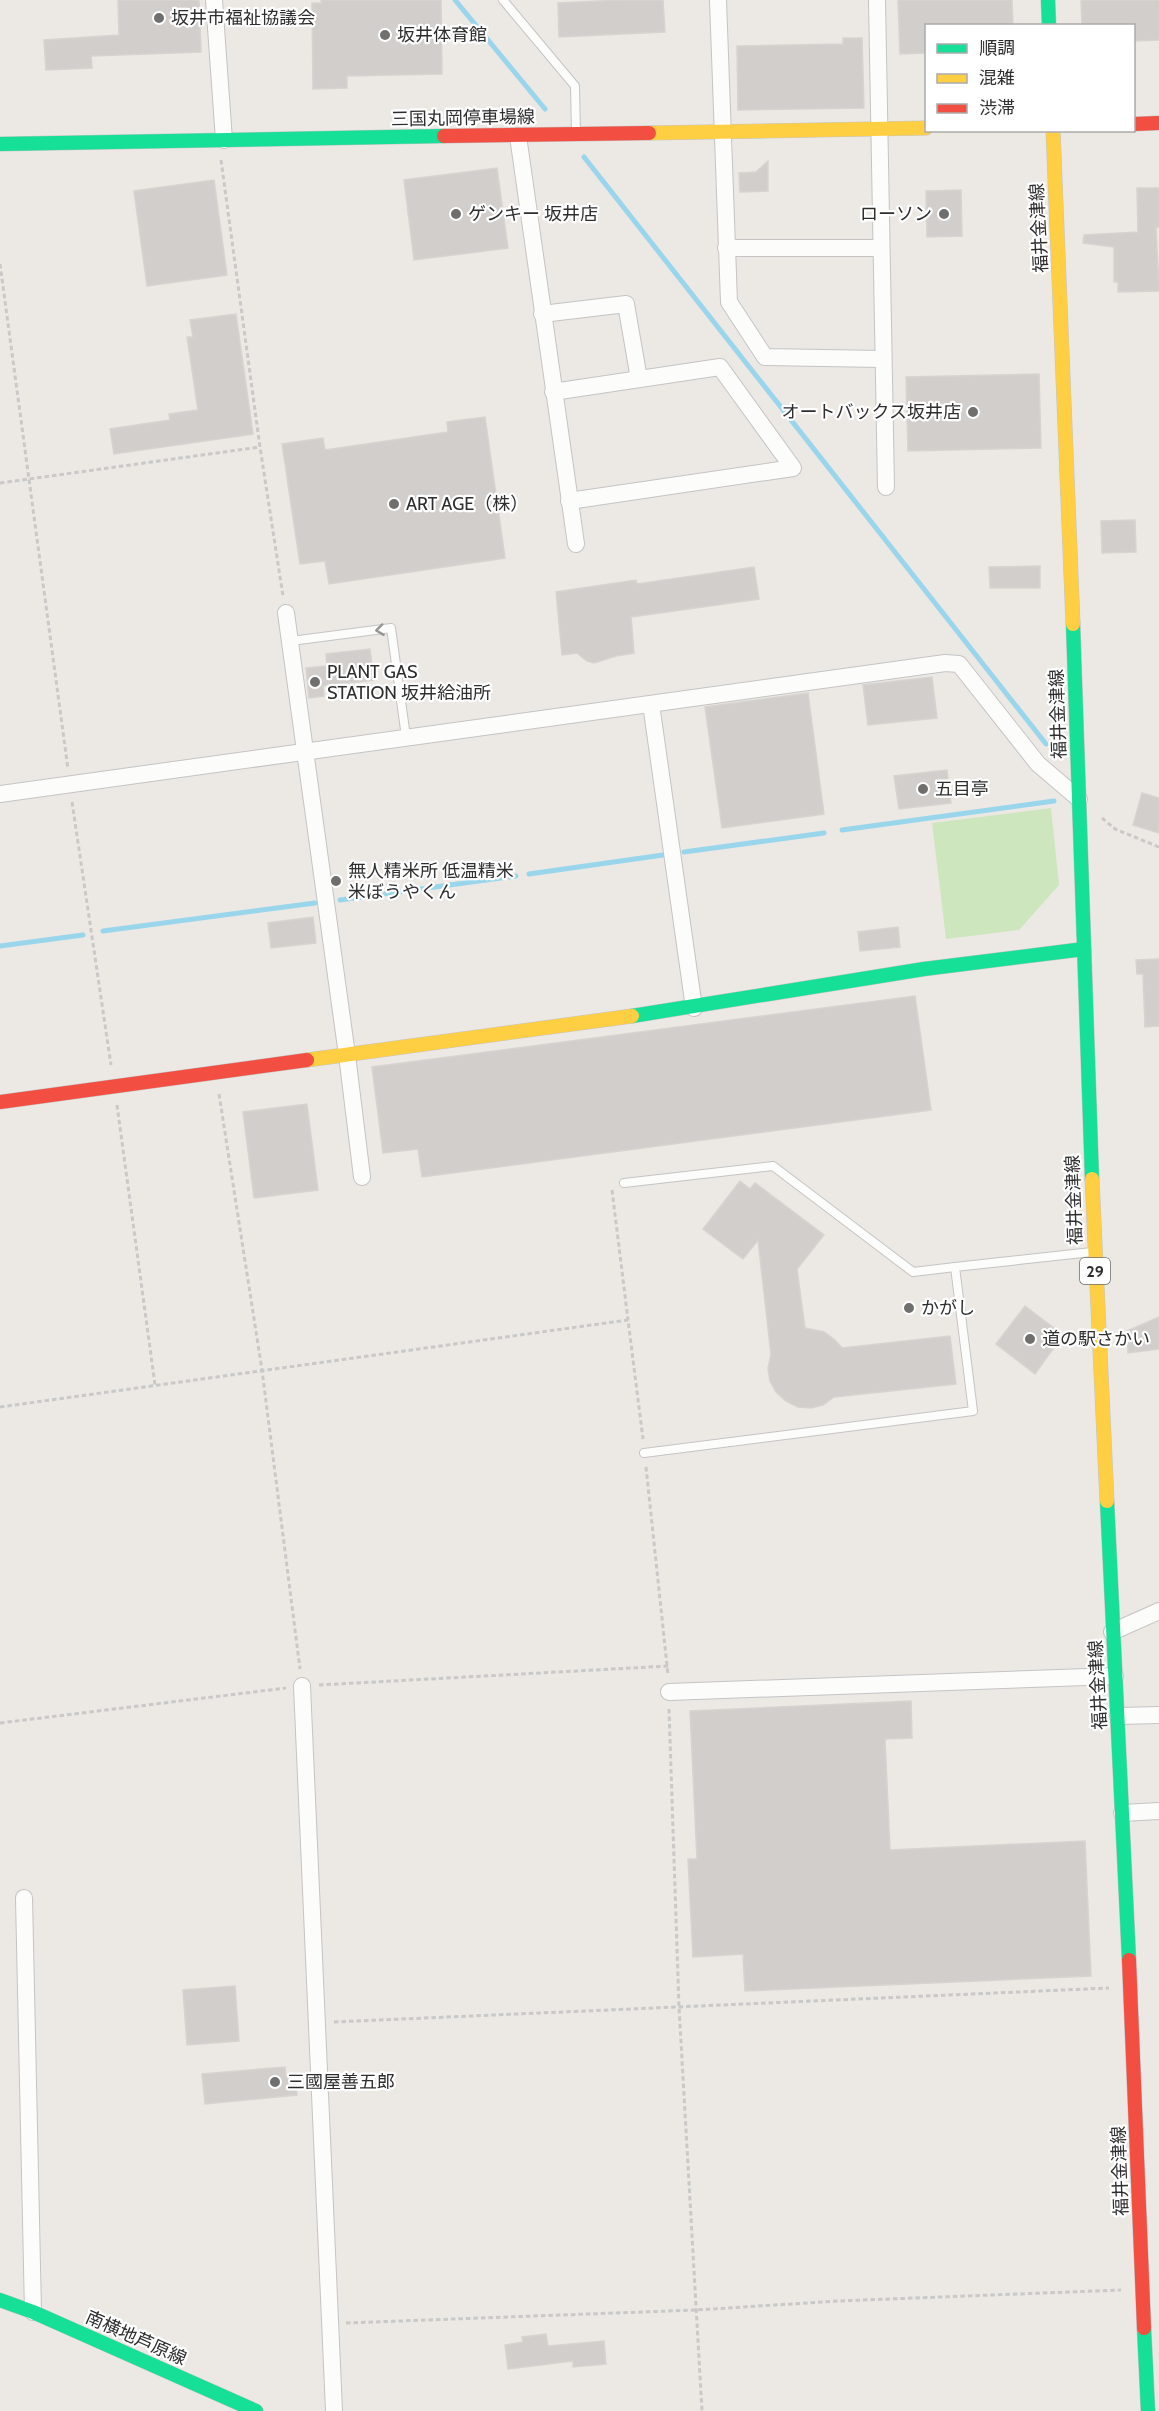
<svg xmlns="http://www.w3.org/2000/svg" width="1159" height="2411" font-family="Cabin,'Noto Sans JP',sans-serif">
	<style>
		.green { fill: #cee6be }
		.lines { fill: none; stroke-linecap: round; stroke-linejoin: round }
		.stream { stroke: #99d6ec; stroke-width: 5 }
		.building { fill: #d1cecb; stroke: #d7d4d0; stroke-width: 1.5 }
		.lane-casing { stroke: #c5c4c5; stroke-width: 10 }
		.street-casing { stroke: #c5c4c5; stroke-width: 18 }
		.fast-casing { stroke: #c5c4c5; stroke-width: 15 }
		.slow-casing { stroke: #c5c4c5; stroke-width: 15 }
		.jam-casing { stroke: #c5c4c5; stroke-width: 15 }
		.path { stroke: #c9c9c8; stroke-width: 3; stroke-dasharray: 4.5 3; stroke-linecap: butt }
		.lane { stroke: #fcfcfb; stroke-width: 8 }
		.street { stroke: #fcfcfb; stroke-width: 16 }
		.fast { stroke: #16e098; stroke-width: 14 }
		.slow { stroke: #ffcf43; stroke-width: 14 }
		.jam { stroke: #f24e42; stroke-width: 14 }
		.oneway { stroke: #959594 }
		.poi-dot { fill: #706f6e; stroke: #fff; stroke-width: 2 }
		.labels { text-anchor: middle; stroke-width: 4.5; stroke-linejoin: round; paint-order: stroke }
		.shield { fill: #fff; stroke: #6d6d6d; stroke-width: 1.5 }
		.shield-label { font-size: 16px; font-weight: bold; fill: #2e2e2e }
		.poi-label { font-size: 18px; fill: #2e2e2e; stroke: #fff; text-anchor: start }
		.street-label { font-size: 18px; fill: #2e2e2e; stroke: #fff }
	</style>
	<rect width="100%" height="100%" fill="#ece8e4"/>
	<!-- green -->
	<polygon class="green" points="1051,808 1059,885 1019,930 946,939 932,823"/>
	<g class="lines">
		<!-- stream -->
		<g class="stream">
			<polyline points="455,0 545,109"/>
			<polyline points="584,157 1046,744"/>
			<polyline points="842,830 1054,801"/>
			<polyline points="684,852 824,833"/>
			<polyline points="529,874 663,855"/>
			<polyline points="340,900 516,876"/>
			<polyline points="103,931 315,903"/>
			<polyline points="0,946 83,935"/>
		</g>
	</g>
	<!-- building -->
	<g class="building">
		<polygon points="118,0 199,0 201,52 91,56 92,68 46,70 44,40 119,35"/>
		<polygon points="321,0 441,0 442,74 347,76 347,88 313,89 312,3 322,3"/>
		<polygon points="621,0 663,0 665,32 559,37 558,3"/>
		<polygon points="898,0 1012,0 1013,26 927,26 927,53 900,54"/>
		<polygon points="1081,0 1159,0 1159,40 1134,41 1134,26 1082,26"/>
		<polygon points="843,38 862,38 864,108 738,110 737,46 843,44"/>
		<polygon points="768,161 768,191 740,192 739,173 756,172"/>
		<polygon points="497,168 508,248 414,260 404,180"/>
		<polygon points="214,180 227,275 147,286 134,191"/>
		<polygon points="1137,188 1159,188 1159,227 1156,227 1159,291 1118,292 1118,282 1114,282 1114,247 1083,243 1084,235 1138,232"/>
		<polygon points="961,190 962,236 927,237 926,191"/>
		<polygon points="236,314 253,434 114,454 110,429 170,420 169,414 198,410 187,337 193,337 190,320"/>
		<polygon points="1039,374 1041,448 908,451 906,377"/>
		<polygon points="485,417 505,558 329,584 325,561 300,564 282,444 323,438 325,450 448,432 447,422"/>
		<polygon points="1135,520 1136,552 1102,553 1101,521"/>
		<polygon points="1040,566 1040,588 990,588 989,567"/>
		<polygon points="754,567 759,599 631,617 634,653 616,656 594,663 587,661 577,653 562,655 556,592 636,580 637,584"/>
		<polygon points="370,649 374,680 323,686 324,696 309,698 306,668 327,666 326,654"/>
		<polygon points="932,677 937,718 868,725 863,685"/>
		<polygon points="808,693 824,814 722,828 705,707"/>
		<polygon points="947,770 951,803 899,809 894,776"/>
		<polygon points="1142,793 1159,798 1159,833 1133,825"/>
		<polygon points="313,917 316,943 271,948 268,923"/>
		<polygon points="898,927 900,947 860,951 858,932"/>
		<polygon points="1159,959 1159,1026 1145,1027 1143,974 1137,974 1136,960"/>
		<polygon points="915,996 931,1110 422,1177 418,1149 383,1153 372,1067"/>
		<polygon points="307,1104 318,1190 254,1198 243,1112"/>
		<polygon points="740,1181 750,1189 755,1183 824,1235 797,1269 805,1328 824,1332 835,1340 842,1348 950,1336 956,1384 834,1397 823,1405 811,1408 798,1407 786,1401 776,1392 770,1381 768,1368 771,1355 758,1240 743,1259 703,1229"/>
		<polygon points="1025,1306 1063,1335 1035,1374 996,1344"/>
		<polygon points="1159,1317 1159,1349 1128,1353 1127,1331"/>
		<polygon points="911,1701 912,1738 885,1739 890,1850 1085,1841 1091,1976 745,1991 743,1954 693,1957 688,1859 697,1859 690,1711"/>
		<polygon points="235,1986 239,2041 187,2045 183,1990"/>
		<polygon points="285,2067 286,2076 295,2075 297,2095 205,2104 202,2074"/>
		<polygon points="546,2334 548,2346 604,2341 606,2364 573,2367 573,2361 508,2369 505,2345 523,2342 522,2337"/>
	</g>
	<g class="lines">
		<!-- lane casing -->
		<g class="lane-casing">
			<g id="lane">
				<polyline points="503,0 575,86 576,133"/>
				<polyline points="291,641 391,628 406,737"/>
				<polyline points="624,1183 773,1166 913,1272 955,1267"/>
				<polyline points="644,1453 973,1411 955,1267 1092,1252"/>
			</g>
		</g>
		<!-- street casing -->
		<g class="street-casing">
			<g id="street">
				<polyline points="214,0 224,140"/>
				<polyline points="718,0 729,302 765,357 882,359"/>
				<polyline points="877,0 886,487"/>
				<polyline points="518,136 576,544"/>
				<polyline points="726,248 881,248"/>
				<polyline points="542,314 626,304 639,379"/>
				<polyline points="553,392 720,367 793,468 569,501"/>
				<polyline points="286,613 347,1055 362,1177"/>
				<polyline points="651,704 694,1008"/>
				<polyline points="0,794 945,663 959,664 1038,764 1079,799"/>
				<polyline points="1112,1632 1159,1611"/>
				<polyline points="302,1686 334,2411"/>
				<polyline points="669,1692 1115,1676"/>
				<polyline points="1118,1716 1159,1715"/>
				<polyline points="1122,1813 1159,1811"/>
				<polyline points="24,1898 33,2312"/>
			</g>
		</g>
		<!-- fast casing -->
		<g class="fast-casing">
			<g id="fast">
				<polyline points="1048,0 1049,26"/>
				<polyline points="0,144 444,136"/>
				<polyline points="1073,624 1092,1179"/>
				<polyline points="632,1016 924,969 1084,949"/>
				<polyline points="1107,1501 1129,1960"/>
				<polyline points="0,2300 33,2312 256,2411"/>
				<polyline points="1144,2328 1148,2411"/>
			</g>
		</g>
		<!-- slow casing -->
		<g class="slow-casing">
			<g id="slow">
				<polyline points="1053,130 1073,624"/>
				<polyline points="649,133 926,128"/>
				<polyline points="307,1060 632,1016"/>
				<polyline points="1092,1179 1107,1501"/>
			</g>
		</g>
		<!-- jam casing -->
		<g class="jam-casing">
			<g id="jam">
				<polyline points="1134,124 1159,123"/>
				<polyline points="444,136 649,133"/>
				<polyline points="0,1102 307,1060"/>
				<polyline points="1129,1960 1144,2328"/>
			</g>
		</g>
		<!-- path -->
		<g class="path">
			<polyline points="221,160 260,447 283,596"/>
			<polyline points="0,264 68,769"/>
			<polyline points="0,483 260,447"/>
			<polyline points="72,802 111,1065"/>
			<polyline points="1102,818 1115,829 1159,847"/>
			<polyline points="219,1094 262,1370 300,1669"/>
			<polyline points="117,1105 155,1385"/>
			<polyline points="612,1190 628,1320"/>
			<polyline points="0,1407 628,1320 643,1439"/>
			<polyline points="646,1467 668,1675"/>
			<polyline points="319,1685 668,1666"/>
			<polyline points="669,1709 679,2007 702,2411"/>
			<polyline points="0,1723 286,1688"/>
			<polyline points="334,2022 1109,1988"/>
			<polyline points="346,2323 696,2310 838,2301 1121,2290"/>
		</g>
		<!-- lane -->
		<use href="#lane" class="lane"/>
		<!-- street -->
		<use href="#street" class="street"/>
		<!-- fast -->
		<use href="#fast" class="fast"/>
		<!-- slow -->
		<use href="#slow" class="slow"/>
		<!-- jam -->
		<use href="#jam" class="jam"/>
	</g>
	<!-- one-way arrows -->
	<defs><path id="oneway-chevron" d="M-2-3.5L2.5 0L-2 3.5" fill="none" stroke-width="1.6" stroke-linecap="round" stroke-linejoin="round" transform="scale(1.5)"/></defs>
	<use class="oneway" href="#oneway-chevron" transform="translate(380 630) rotate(173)"/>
	<!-- markers -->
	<g class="poi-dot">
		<circle cx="159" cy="18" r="6"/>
		<circle cx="385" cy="35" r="6"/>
		<circle cx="456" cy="214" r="6"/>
		<circle cx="944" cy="214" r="6"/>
		<circle cx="973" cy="412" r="6"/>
		<circle cx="394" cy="504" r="6"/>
		<circle cx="315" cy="682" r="6"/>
		<circle cx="923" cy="789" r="6"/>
		<circle cx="336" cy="881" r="6"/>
		<circle cx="909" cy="1308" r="6"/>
		<circle cx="1030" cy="1339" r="6"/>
		<circle cx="275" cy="2082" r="6"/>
	</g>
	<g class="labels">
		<!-- shield labels -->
		<rect class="shield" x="1080" y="1258" width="30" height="26" rx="4.5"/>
		<g class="shield-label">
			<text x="1095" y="1277">29</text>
		</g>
		<!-- poi labels -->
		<g class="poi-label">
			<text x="171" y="24">坂井市福祉協議会</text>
			<text x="397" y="41">坂井体育館</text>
			<text x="468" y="220">ゲンキー 坂井店</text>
			<text x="932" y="220" text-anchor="end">ローソン</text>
			<text x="961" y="418" text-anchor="end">オートバックス坂井店</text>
			<text x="406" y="510">ART AGE（株）</text>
			<text x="327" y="678">PLANT GAS<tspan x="327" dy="21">STATION 坂井給油所</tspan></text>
			<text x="935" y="795">五目亭</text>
			<text x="348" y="877">無人精米所 低温精米<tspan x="348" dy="21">米ぼうやくん</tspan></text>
			<text x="921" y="1314">かがし</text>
			<text x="1042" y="1345">道の駅さかい</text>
			<text x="287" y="2088">三國屋善五郎</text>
		</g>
		<!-- street labels -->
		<g class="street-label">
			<text transform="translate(463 118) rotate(-1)" y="6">三国丸岡停車場線</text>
			<text transform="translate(1039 228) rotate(-93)" y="6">福井金津線</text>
			<text transform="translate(1058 714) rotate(-92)" y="6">福井金津線</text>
			<text transform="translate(1074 1200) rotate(-92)" y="6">福井金津線</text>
			<text transform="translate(1098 1685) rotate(-93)" y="6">福井金津線</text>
			<text transform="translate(1120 2171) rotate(-92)" y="6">福井金津線</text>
			<text transform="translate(136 2338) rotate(24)" y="6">南横地芦原線</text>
		</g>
	</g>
	<!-- legend -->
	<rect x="925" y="24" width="210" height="108" fill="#ffffff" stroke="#ababab" stroke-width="1.5"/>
	<rect x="937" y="44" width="30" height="9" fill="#16e098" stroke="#ababab" stroke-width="1.5"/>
	<text x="979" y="54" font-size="18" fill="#2e2e2e">順調</text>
	<rect x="937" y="74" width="30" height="9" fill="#ffcf43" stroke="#ababab" stroke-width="1.5"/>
	<text x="979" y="84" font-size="18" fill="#2e2e2e">混雑</text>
	<rect x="937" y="104" width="30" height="9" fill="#f24e42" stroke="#ababab" stroke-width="1.5"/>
	<text x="979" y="114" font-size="18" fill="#2e2e2e">渋滞</text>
</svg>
